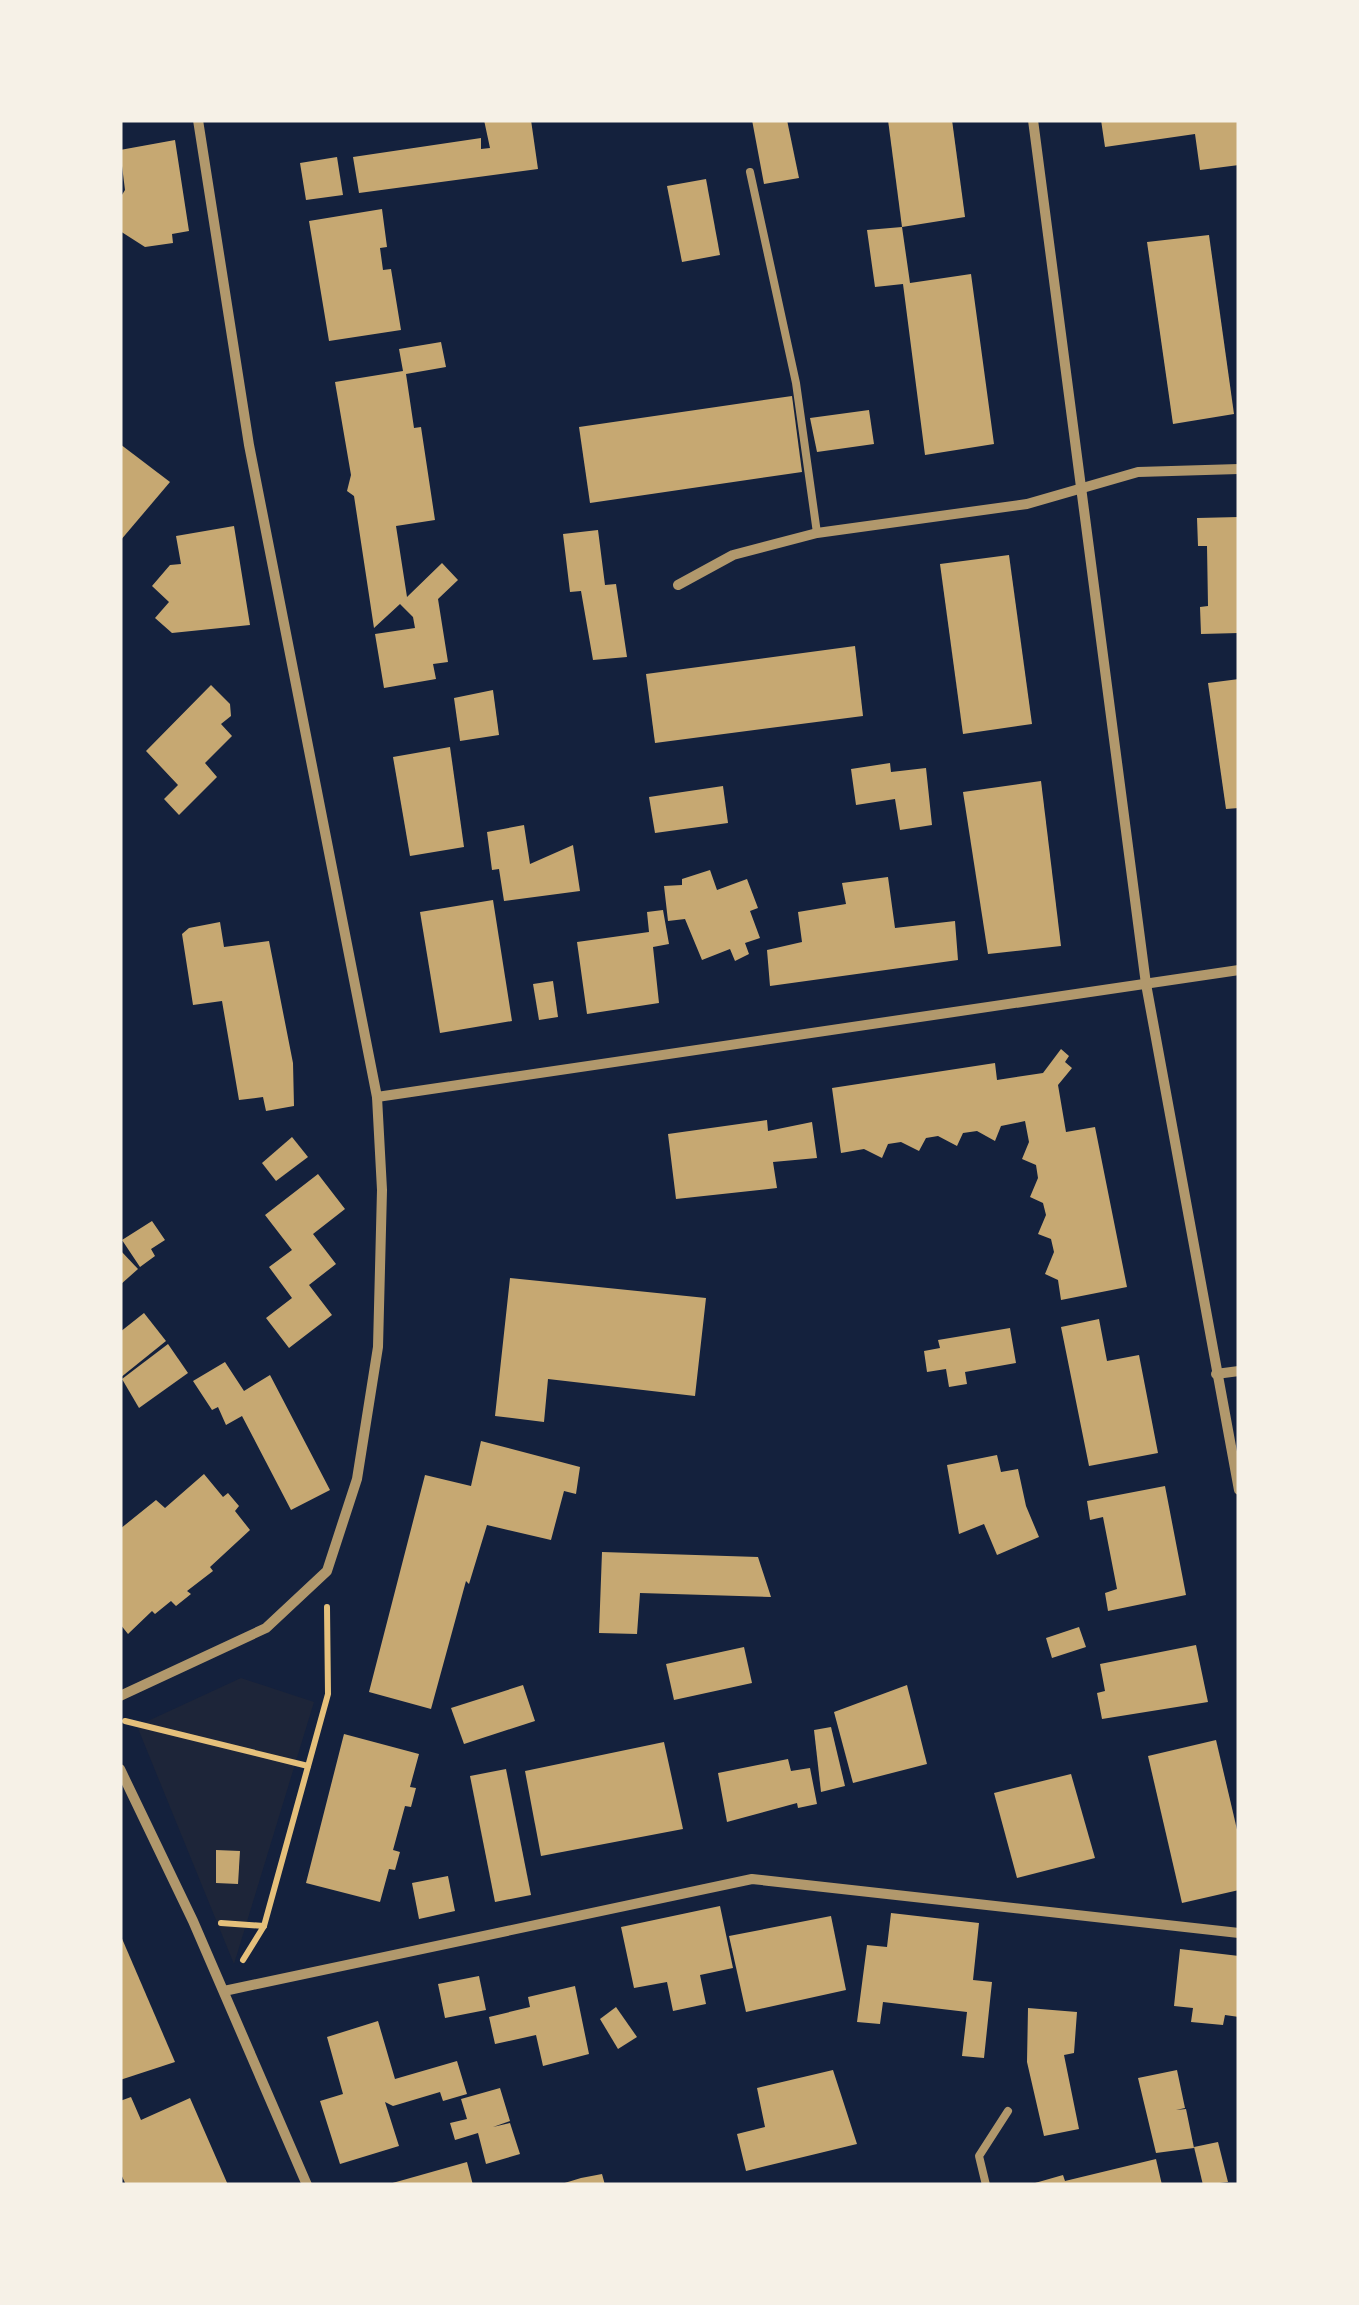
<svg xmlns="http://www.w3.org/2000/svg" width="1359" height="2305" font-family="'PT Sans Narrow',sans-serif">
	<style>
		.green { fill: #1d2539 }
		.building { fill: #c6a872 }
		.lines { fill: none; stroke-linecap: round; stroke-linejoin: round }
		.path { stroke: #e5c07b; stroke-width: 6 }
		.service { stroke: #b1986c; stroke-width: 8 }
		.minor { stroke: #b1986c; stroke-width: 10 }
	</style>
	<rect width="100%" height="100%" fill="#14213d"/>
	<!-- green -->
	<polygon class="green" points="241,1678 314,1702 234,1964 137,1726"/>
	<!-- building -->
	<g class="building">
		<polygon points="484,120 531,120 538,169 359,193 353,157 481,138 481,149 490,148"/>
		<polygon points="752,120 787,120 799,178 764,184"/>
		<polygon points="888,120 952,120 965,217 902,227"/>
		<polygon points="1101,120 1239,120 1239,165 1200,170 1195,134 1105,147"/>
		<polygon points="175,140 189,231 172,234 173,243 145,247 120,231 120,198 125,190 120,150"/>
		<polygon points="337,157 343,195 306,200 300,163"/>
		<polygon points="706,179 720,255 682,262 667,186"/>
		<polygon points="382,209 387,247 380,248 383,270 391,269 401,330 329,341 309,221"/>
		<polygon points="902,227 910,283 971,274 994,444 925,455 903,284 875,287 867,230"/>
		<polygon points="1209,235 1234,414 1173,424 1147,242"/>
		<polygon points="441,342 446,367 406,374 414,428 421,427 435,520 396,526 407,597 442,563 458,580 438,599 448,662 433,664 436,679 384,688 375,634 415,628 413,617 400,604 374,628 354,496 347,491 351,475 335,382 403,371 399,349"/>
		<polygon points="792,396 802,472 590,503 579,427"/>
		<polygon points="869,410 874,444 817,452 810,418"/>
		<polygon points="120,444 170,482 120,541"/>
		<polygon points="1239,517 1239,633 1201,634 1200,607 1208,606 1207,546 1198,546 1197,518"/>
		<polygon points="234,526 250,625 172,633 155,618 169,602 152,586 170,565 181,564 176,536"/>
		<polygon points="598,530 605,585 616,584 627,657 593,660 581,591 570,592 563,534"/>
		<polygon points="1009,555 1032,724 963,734 940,564"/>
		<polygon points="855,646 863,716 655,743 646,674"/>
		<polygon points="1239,679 1239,808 1226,809 1208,683"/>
		<polygon points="211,685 230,704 231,716 221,724 232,736 205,763 217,777 179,815 164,799 178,785 146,751"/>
		<polygon points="493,690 499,735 460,741 454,698"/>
		<polygon points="450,747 464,847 410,856 393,757"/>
		<polygon points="890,763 891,772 926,768 932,825 900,830 895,799 856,805 851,769"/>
		<polygon points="1041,781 1061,946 988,954 963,792"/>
		<polygon points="723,786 728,823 655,833 649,797"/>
		<polygon points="524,825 530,864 573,845 580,891 504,901 499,869 492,870 487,832"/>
		<polygon points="710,870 717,890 747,879 758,908 750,911 760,938 745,943 749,954 735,961 730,949 702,960 685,919 668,921 664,886 682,885 682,879"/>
		<polygon points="888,877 895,928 955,921 958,960 770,986 767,950 802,942 798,912 846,904 842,883"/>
		<polygon points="493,900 512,1021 440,1033 420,912"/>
		<polygon points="663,910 669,944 653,947 659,1003 587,1014 577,942 649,932 647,912"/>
		<polygon points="220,922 224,947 269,941 293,1063 294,1106 266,1111 263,1097 239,1100 222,1001 193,1005 182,934 189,928"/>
		<polygon points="553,981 558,1017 539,1020 533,984"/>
		<polygon points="1061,1049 1069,1056 1065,1062 1072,1068 1058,1085 1066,1132 1095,1127 1127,1287 1061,1300 1058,1280 1045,1274 1054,1252 1051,1239 1038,1234 1046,1215 1043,1203 1030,1197 1038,1178 1036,1165 1022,1159 1029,1142 1025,1121 1001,1126 995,1141 977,1131 963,1133 957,1146 938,1136 926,1138 919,1151 901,1142 888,1144 882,1158 864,1149 841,1153 832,1088 995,1063 997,1080 1043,1073"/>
		<polygon points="767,1120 768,1131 812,1122 817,1158 773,1162 777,1188 676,1199 668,1134"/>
		<polygon points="292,1137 308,1157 276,1181 262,1163"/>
		<polygon points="318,1174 345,1209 313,1234 336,1264 309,1285 332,1315 289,1348 266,1318 292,1298 269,1267 292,1250 265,1215"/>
		<polygon points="152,1221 165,1240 151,1249 155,1256 140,1267 122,1240"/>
		<polygon points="120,1250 138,1269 120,1285"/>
		<polygon points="510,1278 706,1298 695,1396 548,1379 544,1422 495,1416"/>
		<polygon points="144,1313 166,1341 120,1378 120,1332"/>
		<polygon points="1099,1319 1107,1361 1139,1355 1158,1453 1089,1466 1061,1327"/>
		<polygon points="1010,1328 1016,1363 965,1372 967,1384 949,1387 946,1369 927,1372 924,1351 940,1348 938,1340"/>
		<polygon points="168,1344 188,1373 139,1408 122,1379"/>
		<polygon points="225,1362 244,1391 270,1375 330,1490 291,1510 242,1416 226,1425 218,1407 212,1410 193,1381"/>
		<polygon points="481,1441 580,1467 576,1494 564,1491 551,1540 487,1525 469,1584 466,1581 431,1709 369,1692 425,1475 471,1486"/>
		<polygon points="997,1455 1001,1472 1018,1469 1026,1506 1039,1537 997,1555 984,1524 959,1534 947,1465"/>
		<polygon points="204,1474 223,1497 228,1493 239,1506 235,1511 250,1530 210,1567 213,1571 187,1591 191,1594 176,1606 171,1601 155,1614 152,1611 128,1634 120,1624 120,1529 156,1500 165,1508"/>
		<polygon points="1165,1486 1186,1595 1108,1611 1105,1593 1117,1589 1103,1517 1090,1520 1087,1501"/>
		<polygon points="602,1552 758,1557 771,1597 640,1593 637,1634 599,1633"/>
		<polygon points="1079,1627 1086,1647 1052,1658 1046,1638"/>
		<polygon points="1196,1645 1208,1702 1102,1719 1097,1693 1105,1691 1100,1664"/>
		<polygon points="744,1647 752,1683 674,1700 666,1664"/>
		<polygon points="523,1685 535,1721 464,1744 451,1708"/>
		<polygon points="907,1685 927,1764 853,1783 834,1712"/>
		<polygon points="831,1727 845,1786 821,1792 814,1730"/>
		<polygon points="344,1734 419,1754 410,1787 416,1788 411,1807 405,1806 393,1850 400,1852 395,1870 389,1869 380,1902 306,1883"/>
		<polygon points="1216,1740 1239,1838 1239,1890 1182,1903 1148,1756"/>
		<polygon points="664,1742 683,1829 541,1856 525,1771"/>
		<polygon points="788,1759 791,1771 810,1768 817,1804 798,1808 797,1803 727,1822 718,1773"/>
		<polygon points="506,1769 531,1895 495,1902 470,1776"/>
		<polygon points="1071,1774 1095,1858 1017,1878 994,1793"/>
		<polygon points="216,1850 240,1851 238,1884 216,1883"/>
		<polygon points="448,1876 455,1911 419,1919 412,1883"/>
		<polygon points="720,1906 733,1968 700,1975 706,2004 673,2011 667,1982 634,1988 621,1927"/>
		<polygon points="891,1913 979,1923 973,1980 992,1982 984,2058 962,2056 967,2012 883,2002 880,2024 857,2022 867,1945 887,1947"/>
		<polygon points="831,1916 846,1990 746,2012 729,1936"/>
		<polygon points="120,1934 175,2062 120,2080"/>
		<polygon points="1180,1949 1239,1956 1239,2017 1225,2015 1223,2025 1191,2022 1193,2008 1174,2006"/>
		<polygon points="479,1976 486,2010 445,2018 438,1984"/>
		<polygon points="575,1986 589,2054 543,2066 536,2035 495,2044 489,2017 530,2007 528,1997"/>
		<polygon points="616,2007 637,2037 618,2049 600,2019"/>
		<polygon points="1028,2008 1077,2012 1074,2053 1064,2055 1079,2129 1044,2136 1027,2062"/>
		<polygon points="378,2021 395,2079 457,2061 467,2094 443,2101 440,2092 393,2106 385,2102 399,2146 340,2164 320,2101 343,2094 327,2037"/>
		<polygon points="833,2070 857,2144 746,2171 737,2134 765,2127 757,2088"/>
		<polygon points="1177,2070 1185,2108 1176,2110 1186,2109 1194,2148 1156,2153 1138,2078"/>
		<polygon points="500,2088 510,2121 493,2127 510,2123 520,2154 486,2164 478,2133 455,2140 450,2123 467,2119 461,2099"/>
		<polygon points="131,2097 141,2120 190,2098 228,2185 126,2185 120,2172 120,2101"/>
		<polygon points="1218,2142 1228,2182 1203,2185 1194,2147"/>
		<polygon points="1156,2159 1162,2185 1028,2185 1063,2175 1065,2181"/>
		<polygon points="467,2162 473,2185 389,2185 389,2184"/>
		<polygon points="602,2174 605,2185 558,2185 581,2178"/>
	</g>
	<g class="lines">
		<!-- path -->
		<g class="path">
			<polyline points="125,1721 308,1766"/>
			<polyline points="221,1923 264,1926"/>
			<polyline points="243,1960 264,1926 328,1694 327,1607"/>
		</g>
		<!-- service -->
		<g class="service">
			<polyline points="750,172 796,383 817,533"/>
			<polyline points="986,2185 979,2156 1008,2111"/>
		</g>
		<!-- minor -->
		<g class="minor">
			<polyline points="1033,120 1146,984 1239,1490"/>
			<polyline points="678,585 733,555 817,533 1027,504 1138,472 1239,469"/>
			<polyline points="377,1097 1239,970"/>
			<polyline points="1216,1374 1239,1371"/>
			<polyline points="120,1696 266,1628 327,1571 357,1479 378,1347 382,1190 377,1097 249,445 198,120"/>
			<polyline points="120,1769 193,1921 307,2185"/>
			<polyline points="224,1991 752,1879 1239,1933"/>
		</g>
	</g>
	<!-- border -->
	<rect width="1359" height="2305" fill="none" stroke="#f6f1e7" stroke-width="245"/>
</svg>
